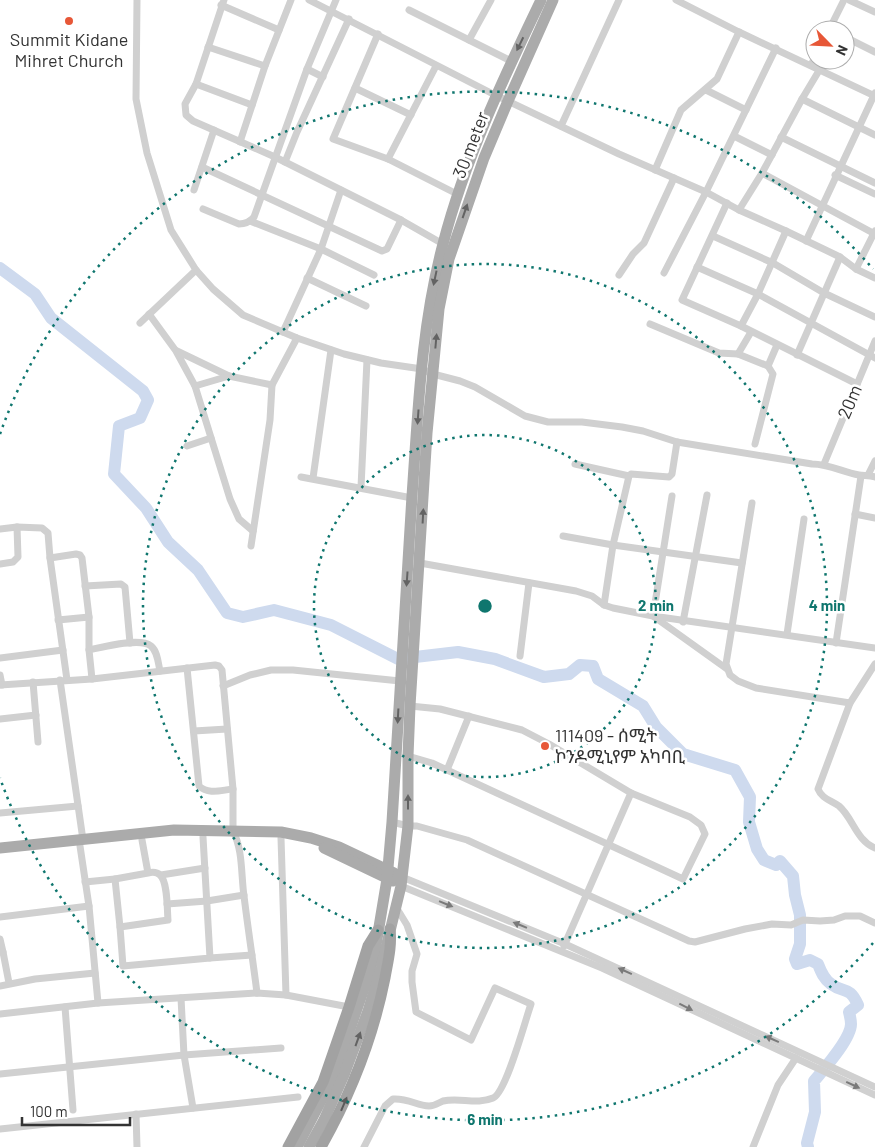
<svg xmlns="http://www.w3.org/2000/svg" width="875" height="1147" font-family="Barlow,'Noto Sans Ethiopic',sans-serif">
	<style>
		.lines { fill: none; stroke-linecap: round; stroke-linejoin: round }
		.river { stroke: #cedaee; stroke-width: 12 }
		.minor { stroke: #d0d0d0; stroke-width: 7 }
		.primary { stroke: #ababab; stroke-width: 11 }
		.trunk { stroke: #a2a2a2; stroke-width: 11 }
		.oneway { fill: #636363 }
		.oneway2 { fill: #7a7a7a }
		.oneway3 { fill: #5a5a5a }
		.ring { fill: none; stroke: #0f766e; stroke-width: 2.5; stroke-dasharray: 2.5 5 }
		.poi-dot { fill: #e75737; stroke: #fff; stroke-width: 2 }
		.labels { text-anchor: middle; stroke-width: 5; stroke-linejoin: round; paint-order: stroke }
		.poi-label { font-size: 18px; fill: #333; stroke: #fff }
		.street-label { font-size: 18px; fill: #333; stroke: #fff }
		.centre { fill: #0f766e; stroke: #fff; stroke-width: 2.5 }
		.ring-label { font-size: 15px; text-anchor: middle; font-weight: bold; fill: #0f766e; stroke: #fff; stroke-width: 5; stroke-linejoin: round; paint-order: stroke }
	</style>
	<rect width="100%" height="100%" fill="#fff"/>
	<g class="lines">
		<!-- river -->
		<path class="river" d="M0,268L35,294L51,318L143,391L148,400L140,418L119,426L114,474L146,508L168,542L198,570L227,613L243,617L274,610L331,625L398,659L458,652L495,659L544,677L569,674L580,665L593,666L598,679L643,706L656,727L683,754L735,770L750,797L749,822L757,849L764,860L776,865L780,861L793,876L795,895L800,915V944L795,959L797,964L810,960L818,964C821,972 824,979 831,984C844,994 849,985 858,1005L849,1012C850,1016 851,1020 851,1024C851,1039 824,1069 814,1081L815,1112L807,1143L808,1147"/>
		<!-- minor -->
		<g class="minor">
			<path d="M137,0L136,99L147,153L171,230L196,270L213,289L243,315L297,338L344,354L381,363L422,369L433,374L460,381L475,387L525,416L548,422H582L622,427L643,431L677,442L812,464C830,464 842,472 859,475C864,476 869,475 875,477"/>
			<polyline points="224,0 196,84 185,104 186,115 193,121 275,157 401,220 443,244"/>
			<polyline points="309,0 495,95 619,154 706,192 739,210 786,231 840,257 856,269 875,278"/>
			<polyline points="676,0 739,32 875,96"/>
			<polyline points="849,0 875,12"/>
			<polyline points="221,5 279,30"/>
			<polyline points="409,10 511,61"/>
			<polyline points="829,30 844,0"/>
			<polyline points="378,34 333,139 388,159 457,194"/>
			<polyline points="845,37 875,52"/>
			<polyline points="469,40 491,0"/>
			<polyline points="208,47 265,66"/>
			<polyline points="811,65 815,57"/>
			<polyline points="307,69 323,77"/>
			<polyline points="820,69 802,99 875,135"/>
			<polyline points="196,84 252,105"/>
			<polyline points="355,88 411,115"/>
			<polyline points="706,90 746,110"/>
			<polyline points="561,126 619,0"/>
			<polyline points="734,136 772,155"/>
			<polyline points="781,137 875,183"/>
			<polyline points="240,142 265,66 291,0"/>
			<polyline points="388,159 436,66"/>
			<polyline points="285,162 297,132 349,19"/>
			<polyline points="202,167 382,251 387,249 401,220"/>
			<polyline points="655,170 681,110 717,79 739,32"/>
			<polyline points="762,173 802,99"/>
			<polyline points="835,175 875,194"/>
			<polyline points="194,190 214,130"/>
			<polyline points="727,203 682,300 741,326 857,384"/>
			<path d="M203,209L239,224C246,224 250,222 254,217L307,69L336,0"/>
			<polyline points="739,210 762,173 873,233"/>
			<polyline points="250,221 321,249 374,275"/>
			<polyline points="713,236 773,263 824,293 875,317"/>
			<polyline points="806,241 875,93"/>
			<polyline points="697,267 758,294 875,358"/>
			<polyline points="856,269 875,231"/>
			<polyline points="664,273 706,192 776,48"/>
			<polyline points="619,275 633,254 644,243 674,178"/>
			<polyline points="307,278 366,306"/>
			<polyline points="149,314 176,351 195,386 230,499 239,519 253,531"/>
			<polyline points="140,323 196,270"/>
			<polyline points="650,324 719,353 738,354 751,332"/>
			<polyline points="741,326 758,294 786,231"/>
			<polyline points="283,332 321,249 341,190"/>
			<polyline points="177,351 229,376"/>
			<polyline points="738,354 768,366"/>
			<polyline points="797,355 840,257"/>
			<polyline points="195,386 229,376 272,385 297,338"/>
			<polyline points="755,444 773,374 768,366 777,345"/>
			<polyline points="187,446 211,438"/>
			<polyline points="575,464 629,476"/>
			<polyline points="824,464 875,341"/>
			<polyline points="868,475 875,461"/>
			<polyline points="301,477 412,498"/>
			<polyline points="313,478 331,350"/>
			<polyline points="361,487 367,360"/>
			<polyline points="672,496 653,616 727,669"/>
			<polyline points="752,503 726,664 730,675 738,681 756,688 850,703"/>
			<polyline points="855,514 875,518"/>
			<polyline points="0,529 17,527 42,528 48,533 50,558 67,680"/>
			<polyline points="563,536 613,545 742,563"/>
			<polyline points="251,546 270,420 272,385"/>
			<polyline points="50,558 76,554 80,555 82,558 89,617 89,650 92,679"/>
			<polyline points="420,563 576,591 592,596 604,605 613,608 653,616 875,648"/>
			<polyline points="0,564 13,562 18,557 17,527"/>
			<polyline points="85,586 121,584 125,587 130,643"/>
			<polyline points="604,605 613,545 629,476 631,474 669,477 672,474 677,442"/>
			<polyline points="58,620 89,617"/>
			<polyline points="683,622 707,495"/>
			<polyline points="787,634 804,519"/>
			<polyline points="836,643 861,476"/>
			<path d="M89,650C103,647 140,637 151,646C158,652 158,663 160,671"/>
			<polyline points="520,656 529,583"/>
			<polyline points="0,658 63,650"/>
			<path d="M875,664L850,703L818,789C822,799 831,800 839,806C853,818 856,840 875,848"/>
			<path d="M187,668L199,786C209,795 221,790 233,789"/>
			<polyline points="0,675 2,685"/>
			<polyline points="60,680 83,840"/>
			<polyline points="33,682 38,742"/>
			<path d="M0,685L92,679L215,665L219,666L222,670L233,789V831C243,850 241,875 244,896C248,929 253,961 257,993"/>
			<polyline points="223,686 250,675 271,670 293,670 400,681"/>
			<polyline points="0,719 36,715"/>
			<polyline points="194,731 227,729"/>
			<polyline points="408,756 432,763 683,879 705,834 701,825 690,817 631,793 549,744 522,730 440,709 410,706"/>
			<polyline points="447,770 469,716"/>
			<polyline points="0,813 78,806"/>
			<polyline points="392,822 408,826 417,826 467,840 689,941 695,942 745,929 772,924 791,925 803,920 820,921 834,920 845,916 860,916 875,923"/>
			<polyline points="281,838 286,995"/>
			<path d="M142,840L148,873C152,872 157,872 160,875C168,882 167,910 168,920L120,927L115,879L148,873"/>
			<polyline points="80,846 89,906 98,1003"/>
			<polyline points="161,875 205,868"/>
			<polyline points="402,877 565,944 875,1087"/>
			<polyline points="85,882 115,879"/>
			<polyline points="401,886 602,968 875,1095"/>
			<polyline points="167,904 207,901 244,895"/>
			<polyline points="0,917 89,906"/>
			<polyline points="120,927 123,966 210,958 203,837"/>
			<polyline points="0,939 3,952 0,952"/>
			<polyline points="564,946 631,793"/>
			<polyline points="3,952 9,983"/>
			<polyline points="210,958 252,955"/>
			<polyline points="0,986 35,979 95,973"/>
			<polyline points="181,998 184,1055 193,1108"/>
			<polyline points="65,1007 73,1110"/>
			<polyline points="0,1014 98,1003 257,993 286,995 349,1007"/>
			<polyline points="0,1074 184,1055 281,1048"/>
			<polyline points="136,1114 137,1147"/>
			<polyline points="0,1129 298,1097"/>
			<path d="M364,1147L385,1106L393,1099C409,1098 417,1106 429,1106C435,1106 438,1103 443,1101C459,1097 477,1105 493,1098C506,1093 525,1021 531,1004L495,988L471,1040L416,1012L412,982V971L417,954L407,925L396,907"/>
			<polyline points="753,1147 778,1085 796,1058"/>
		</g>
		<!-- primary -->
		<g class="primary">
			<polyline points="0,848 174,830 281,832 311,838 339,847 394,873"/>
			<polyline points="324,848 393,881"/>
			<path d="M297,1147L333,1078L367,980L375,951L387,879L392,822C399,714 405,605 412,496C418,412 421,326 443,244C465,159 503,79 541,0"/>
			<polyline points="309,1147 324,1120 344,1075 368,1011 381,968 401,886 408,826 408,756 410,706 427,433 439,309 449,259 484,158 508,101 553,0"/>
		</g>
		<!-- trunk -->
		<g class="trunk">
			<polyline points="288,1147 323,1082 349,1007 368,946 378,930"/>
			<path d="M321,1147C351,1094 373,1038 385,978C388,961 392,946 390,929"/>
		</g>
	</g>
	<!-- one-way arrows -->
	<defs><path id="oneway-solid" d="M-6-.8H1V-3.2L6.5 0L1 3.2V.8H-6Z" transform="scale(1.25)"/></defs>
	<g class="oneway">
		<use href="#oneway-solid" transform="translate(520 44) rotate(116)"/>
		<use href="#oneway-solid" transform="translate(465 211) rotate(-71)"/>
		<use href="#oneway-solid" transform="translate(435 278) rotate(102)"/>
		<use href="#oneway-solid" transform="translate(436 341) rotate(-85)"/>
		<use href="#oneway-solid" transform="translate(418 417) rotate(94)"/>
		<use href="#oneway-solid" transform="translate(423 516) rotate(-87)"/>
		<use href="#oneway-solid" transform="translate(407 579) rotate(94)"/>
		<use href="#oneway-solid" transform="translate(398 716) rotate(93)"/>
		<use href="#oneway-solid" transform="translate(408 802) rotate(-90)"/>
		<use href="#oneway-solid" transform="translate(358 1039) rotate(-70)"/>
	</g>
	<g class="oneway2">
		<use href="#oneway-solid" transform="translate(446 904) rotate(22)"/>
		<use href="#oneway-solid" transform="translate(520 925) rotate(-158)"/>
		<use href="#oneway-solid" transform="translate(625 971) rotate(-156)"/>
		<use href="#oneway-solid" transform="translate(686 1007) rotate(27)"/>
		<use href="#oneway-solid" transform="translate(772 1039) rotate(-156)"/>
		<use href="#oneway-solid" transform="translate(853 1085) rotate(25)"/>
	</g>
	<use class="oneway3" href="#oneway-solid" transform="translate(344 1104) rotate(-67)"/>
	<!-- distance rings -->
	<g class="ring">
		<circle cx="485" cy="606" r="171"/>
		<circle cx="485" cy="606" r="342"/>
		<path d="M873 943A514 514 0 0 1 0 778M0 434A514 514 0 0 1 873 269"/>
	</g>
	<!-- markers -->
	<g class="poi-dot">
		<circle cx="69" cy="21" r="5"/>
		<circle cx="545" cy="746" r="5"/>
	</g>
	<g class="labels">
		<!-- poi labels -->
		<g class="poi-label">
			<text x="69" y="46">Summit Kidane<tspan x="69" dy="21">Mihret Church</tspan></text>
			<text x="555" y="742" text-anchor="start">111409 - ሰሚት<tspan x="555" dy="21">ኮንዶሚኒየም አካባቢ</tspan></text>
		</g>
		<!-- street labels -->
		<g class="street-label">
			<text transform="translate(471 145) rotate(-69)" y="6">30 meter</text>
			<text transform="translate(850 402) rotate(-67)" y="6">20m</text>
		</g>
	</g>
	<circle cx="485" cy="606" r="8" class="centre"/>
	<g class="ring-label">
		<text x="656" y="611">2 min</text>
		<text x="827" y="611">4 min</text>
		<text x="485" y="1125">6 min</text>
	</g>
	<!-- north arrow -->
	<g transform="translate(830 45) rotate(114)"><circle r="24" fill="#ffffff" stroke="#adadad"/>
	<path d="M0-4L9 19L0 12L-9 19Z" fill="#e75737"/>
	<text y="-8" font-size="14" font-weight="bold" text-anchor="middle" fill="#333333">N</text>
	</g>
	<!-- scale -->
	<path d="M22 1117v8h108v-8" fill="none" stroke="#333333" stroke-width="2.5"/>
	<text x="30" y="1117" font-size="15" fill="#333333" stroke="#ffffff" stroke-width="4" paint-order="stroke">100 m</text>
</svg>
